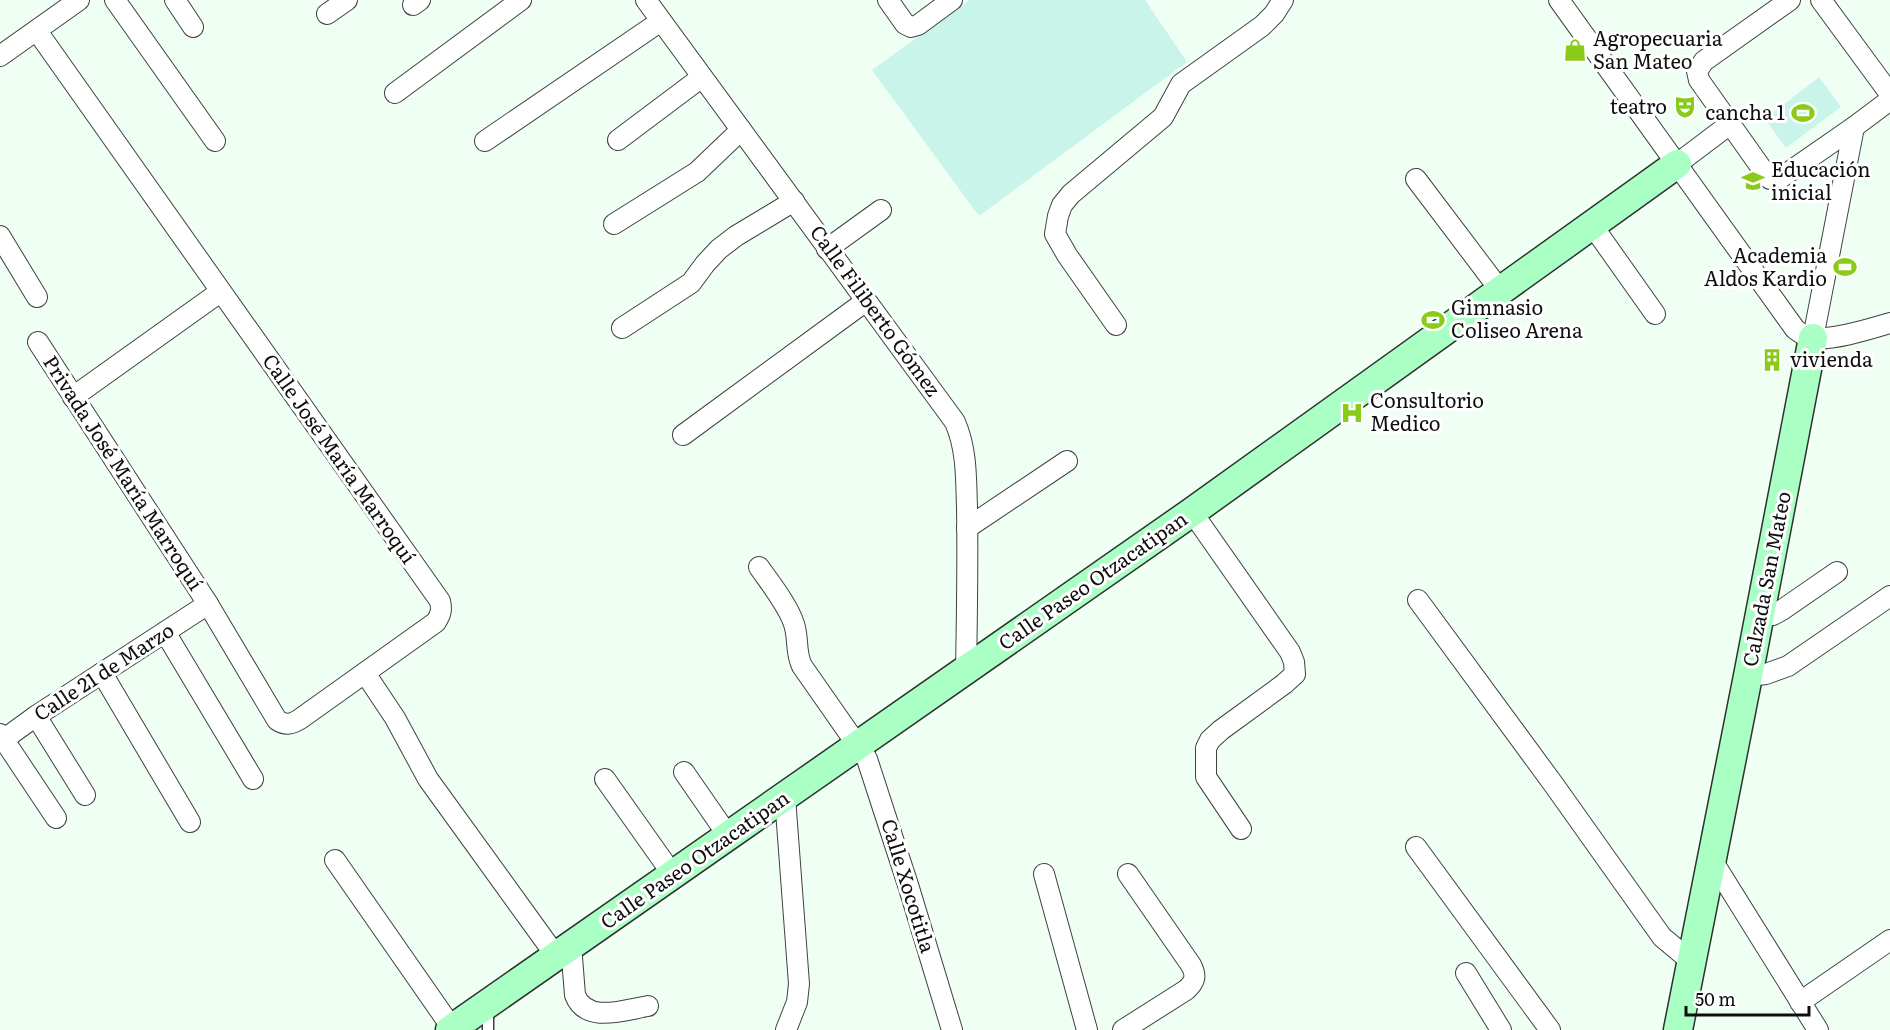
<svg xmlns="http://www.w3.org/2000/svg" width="1890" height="1030" font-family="Literata,serif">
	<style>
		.pitch { fill: #c8f4e9 }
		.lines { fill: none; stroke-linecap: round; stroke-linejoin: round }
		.lane-casing { stroke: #414141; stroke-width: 13 }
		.street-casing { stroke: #414141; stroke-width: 22 }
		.secondary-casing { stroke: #303030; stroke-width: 31 }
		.lane { stroke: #fff; stroke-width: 10 }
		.street { stroke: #fff; stroke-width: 20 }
		.secondary { stroke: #aaffc4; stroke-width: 28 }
		.labels { text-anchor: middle; stroke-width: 6; stroke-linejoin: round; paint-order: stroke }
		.poi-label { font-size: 20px; fill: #0e0e0e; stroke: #fff; text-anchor: start }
		.street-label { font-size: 20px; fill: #0e0e0e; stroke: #fff }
	</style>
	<rect width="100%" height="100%" fill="#effff3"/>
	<!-- pitch -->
	<g class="pitch">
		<polygon points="969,0 1145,0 1187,62 979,216 872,70"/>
		<polygon points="1819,77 1841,107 1786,148 1765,119"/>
	</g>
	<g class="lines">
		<!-- lane casing -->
		<g class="lane-casing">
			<polyline id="lane" points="488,1030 488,1009"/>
		</g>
		<!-- street casing -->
		<g class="street-casing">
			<g id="street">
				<polyline points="115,0 215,141"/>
				<polyline points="175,0 193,27"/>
				<path d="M646,0L955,422C967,450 966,478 967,508C968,562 967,616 966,670"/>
				<polyline points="888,0 905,24 911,27 918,25 952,0"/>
				<path d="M1559,0L1795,329C1800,333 1804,336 1811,338C1832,341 1870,329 1890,323"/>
				<polyline points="1790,0 1704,61 1697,71 1699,80 1767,176 1770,179 1779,179 1854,127 1890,100"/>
				<polyline points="1821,0 1890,94"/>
				<polyline points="413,5 420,0"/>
				<polyline points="327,14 347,0"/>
				<path d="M37,31L440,601C442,610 441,614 436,622L300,719C292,724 286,726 277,720L208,604L38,342"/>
				<polyline points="0,56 79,0"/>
				<polyline points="395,93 521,0"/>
				<polyline points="618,140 702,77"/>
				<polyline points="485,141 661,21"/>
				<polyline points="1677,164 1730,124"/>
				<polyline points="1416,179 1500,290"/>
				<polyline points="614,224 697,172 741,130"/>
				<polyline points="1592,225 1655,314"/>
				<polyline points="0,236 37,297"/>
				<polyline points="827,249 881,210"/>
				<polyline points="1116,325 1067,255 1055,234 1058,216 1062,205 1071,194 1163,117 1181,84 1262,26 1274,14 1283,0"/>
				<polyline points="622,328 691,283 705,264 719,249 736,236 794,201"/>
				<polyline points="1813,338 1854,127"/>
				<polyline points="73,397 220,292"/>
				<polyline points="683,435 866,301"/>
				<polyline points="1192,512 1290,652 1294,662 1295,674 1284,684 1221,730 1210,740 1206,748 1206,777 1241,829"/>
				<polyline points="967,528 1067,461"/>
				<path d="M759,567C770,583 788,605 794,624C799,639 795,652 802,666L867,759L909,888L952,1030"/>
				<polyline points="1418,600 1554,785 1662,937 1692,962"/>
				<polyline points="1760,616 1773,615 1782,610 1837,572"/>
				<polyline points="165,632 253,779"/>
				<polyline points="102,673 190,822"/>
				<polyline points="365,673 395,718 428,779 556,956"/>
				<polyline points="1748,676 1766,674 1788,666 1890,596"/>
				<polyline points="36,716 85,795"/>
				<polyline points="0,734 56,818"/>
				<polyline points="0,742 36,716 208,604"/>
				<polyline points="684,772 729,837"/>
				<polyline points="605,779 673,875"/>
				<polyline points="785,797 799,984 797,1002 786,1030"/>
				<polyline points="1416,847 1550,1030"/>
				<polyline points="335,860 452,1028"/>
				<polyline points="1712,860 1818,1030"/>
				<polyline points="1044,874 1087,1030"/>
				<path d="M571,945L575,995C586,1024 624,1010 648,1006"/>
				<polyline points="1466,973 1501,1030"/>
				<polyline points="1800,1002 1890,940"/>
				<path d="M1123,1030L1186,990C1195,982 1197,976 1191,965L1128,874"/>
			</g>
		</g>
		<!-- secondary casing -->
		<g class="secondary-casing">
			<g id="secondary">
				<polyline points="450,1030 1192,512 1677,164"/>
				<polyline points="1678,1030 1748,676 1813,338"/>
			</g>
		</g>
		<!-- lane -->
		<use href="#lane" class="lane"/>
		<!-- street -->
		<use href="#street" class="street"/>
		<!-- secondary -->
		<use href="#secondary" class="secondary"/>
	</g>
	<!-- icons -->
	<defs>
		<g id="shop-bare" transform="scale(1.8)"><path d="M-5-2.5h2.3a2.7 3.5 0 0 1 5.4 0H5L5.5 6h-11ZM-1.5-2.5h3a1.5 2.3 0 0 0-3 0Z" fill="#8acb19" stroke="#fff" stroke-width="2.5" paint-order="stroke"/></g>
		<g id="theatre-bare" transform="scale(1.8)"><path d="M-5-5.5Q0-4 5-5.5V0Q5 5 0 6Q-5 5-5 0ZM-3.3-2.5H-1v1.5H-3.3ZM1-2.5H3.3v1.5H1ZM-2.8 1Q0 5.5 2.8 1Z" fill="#8acb19" stroke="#fff" stroke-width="2.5" paint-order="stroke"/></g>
		<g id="stadium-bare" transform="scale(1.8)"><path d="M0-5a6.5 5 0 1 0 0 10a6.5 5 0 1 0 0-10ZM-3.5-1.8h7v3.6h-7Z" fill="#8acb19" stroke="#fff" stroke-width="2.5" paint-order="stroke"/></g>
		<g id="school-bare" transform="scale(1.8)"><path d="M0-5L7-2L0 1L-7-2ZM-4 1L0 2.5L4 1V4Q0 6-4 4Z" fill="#8acb19" stroke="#fff" stroke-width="2.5" paint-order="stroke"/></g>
		<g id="building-bare" transform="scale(1.8)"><path d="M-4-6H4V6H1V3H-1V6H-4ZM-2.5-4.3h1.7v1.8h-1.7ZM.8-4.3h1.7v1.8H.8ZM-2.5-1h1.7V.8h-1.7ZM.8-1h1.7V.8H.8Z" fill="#8acb19" stroke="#fff" stroke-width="2.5" paint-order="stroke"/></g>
		<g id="hospital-bare" transform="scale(1.8)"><path d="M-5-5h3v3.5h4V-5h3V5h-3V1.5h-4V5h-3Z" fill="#8acb19" stroke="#fff" stroke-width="2.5" paint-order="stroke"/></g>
	</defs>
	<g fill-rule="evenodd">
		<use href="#shop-bare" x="1575" y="50"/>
		<use href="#theatre-bare" x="1685" y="107"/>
		<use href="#stadium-bare" x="1803" y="113"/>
		<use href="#school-bare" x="1753" y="181"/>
		<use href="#stadium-bare" x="1845" y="267"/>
		<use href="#stadium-bare" x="1433" y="320"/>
		<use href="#building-bare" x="1772" y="360"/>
		<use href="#hospital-bare" x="1352" y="413"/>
	</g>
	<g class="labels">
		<!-- poi labels -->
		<g class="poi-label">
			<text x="1593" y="46">Agropecuaria<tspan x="1593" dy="23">San Mateo</tspan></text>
			<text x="1667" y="114" text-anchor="end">teatro</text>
			<text x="1785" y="120" text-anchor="end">cancha 1</text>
			<text x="1771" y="177">Educación<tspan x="1771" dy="23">inicial</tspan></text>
			<text x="1827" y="263" text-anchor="end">Academia<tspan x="1827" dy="23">Aldos Kardio</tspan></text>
			<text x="1451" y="315">Gimnasio<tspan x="1451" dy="23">Coliseo Arena</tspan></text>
			<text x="1790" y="367">vivienda</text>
			<text x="1370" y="408">Consultorio<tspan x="1370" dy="23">Medico</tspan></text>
		</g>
		<!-- street labels -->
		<g class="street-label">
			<text transform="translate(875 311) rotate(54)" y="7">Calle Filiberto Gómez</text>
			<text transform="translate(339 459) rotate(55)" y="7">Calle José María Marroquí</text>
			<text transform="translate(123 473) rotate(57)" y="7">Privada José María Marroquí</text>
			<text transform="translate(1767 579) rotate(-79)" y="7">Calzada San Mateo</text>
			<text transform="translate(1093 581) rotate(-35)" y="7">Calle Paseo Otzacatipan</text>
			<text transform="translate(104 672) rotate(-33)" y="7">Calle 21 de Marzo</text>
			<text transform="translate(695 860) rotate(-35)" y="7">Calle Paseo Otzacatipan</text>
			<text transform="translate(908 886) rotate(73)" y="7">Calle Xocotitla</text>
		</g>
	</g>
	<!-- scale -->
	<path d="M1686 1006v9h123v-9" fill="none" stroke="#0e0e0e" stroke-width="3"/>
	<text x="1695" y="1006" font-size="18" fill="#0e0e0e" stroke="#ffffff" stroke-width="4.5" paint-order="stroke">50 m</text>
</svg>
